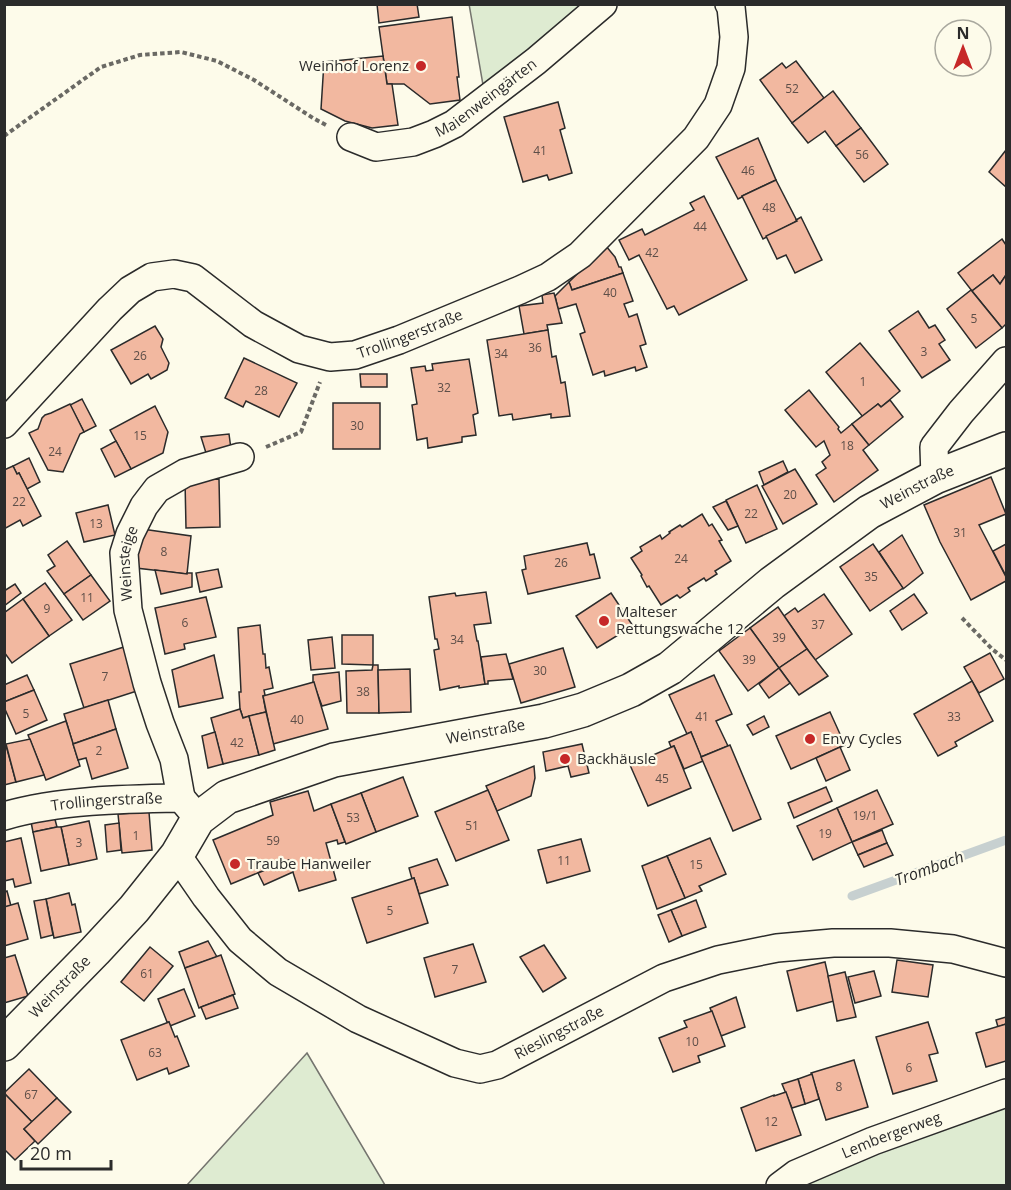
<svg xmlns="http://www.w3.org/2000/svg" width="1011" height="1190" font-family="'Open Sans',sans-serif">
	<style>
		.green { fill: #deebd1; stroke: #74746e; stroke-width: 1.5 }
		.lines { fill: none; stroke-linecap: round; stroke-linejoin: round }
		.stream { stroke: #c7d0d0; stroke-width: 9 }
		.building { fill: #f2b8a0; stroke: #2b2b2b; stroke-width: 1.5 }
		.street-casing { stroke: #2b2b2b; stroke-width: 30 }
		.secondary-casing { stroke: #2b2b2b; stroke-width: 36 }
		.path { stroke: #6a6964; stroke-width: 4; stroke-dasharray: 4.5 3; stroke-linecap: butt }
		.street { stroke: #fdfbea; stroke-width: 27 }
		.secondary { stroke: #fdfbea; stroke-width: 33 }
		.poi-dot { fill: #c62828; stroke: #fdfbea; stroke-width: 2 }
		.labels { text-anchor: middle; stroke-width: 4.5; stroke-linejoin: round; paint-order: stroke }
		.number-label { font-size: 12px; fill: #5d4e48 }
		.poi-label { font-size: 15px; fill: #2b2b2b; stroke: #fdfbea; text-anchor: start }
		.street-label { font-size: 15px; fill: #2b2b2b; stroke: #fdfbea }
		.water-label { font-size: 16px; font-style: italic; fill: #2b2b2b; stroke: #fdfbea }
	</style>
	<rect width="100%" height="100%" fill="#fdfbea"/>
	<!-- green -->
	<g class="green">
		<polygon points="469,4 587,5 483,85"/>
		<polygon points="307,1053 385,1185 187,1185"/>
		<polygon points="1006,1101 1006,1185 791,1186"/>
	</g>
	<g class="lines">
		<!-- stream -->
		<polyline class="stream" points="852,896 1006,840"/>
	</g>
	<!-- building -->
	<g class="building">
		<polygon points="377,4 417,4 419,17 379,23"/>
		<polygon points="452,17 459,77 457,77 460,100 430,104 404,84 387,84 379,27"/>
		<polygon points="383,56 387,84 392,84 398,125 372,128 345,121 321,109 324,62"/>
		<polygon points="796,61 824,98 792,123 760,80 782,63 786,68"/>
		<polygon points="833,91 861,128 836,146 825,131 808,143 792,123"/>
		<polygon points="558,102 565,128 560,130 572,173 549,180 547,175 523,182 504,117"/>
		<polygon points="861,128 888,164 864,182 836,146"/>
		<polygon points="758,138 776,180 742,196 742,197 738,199 716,157"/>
		<polygon points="1006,150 1006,187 989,172"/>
		<polygon points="776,180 797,221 763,239 742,196"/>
		<polygon points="704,196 747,280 679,315 674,306 667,309 639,255 629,260 619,240 642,229 645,235 694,210 690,203"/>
		<polygon points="801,217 822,260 795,273 786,255 777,259 766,236 797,221 796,220"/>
		<polygon points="1002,239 1006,245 1006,275 1000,284 993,275 972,291 958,273"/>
		<polygon points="606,246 615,257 619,267 621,267 623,273 572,290 569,282"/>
		<polygon points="623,273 633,301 624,304 629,317 637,314 646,344 640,346 647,367 636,371 635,367 605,376 604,371 593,375 580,334 585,332 576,304 558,309 555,296 569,282 572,290"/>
		<polygon points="993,275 1000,284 1006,275 1006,324 1002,328 972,291"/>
		<polygon points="971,290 1002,328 976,348 947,309"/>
		<polygon points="554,293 562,323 547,325 548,330 524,334 519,306 543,303 542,295"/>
		<polygon points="918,311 929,328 935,325 945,340 939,344 950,360 922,378 889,331"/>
		<polygon points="155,326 163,339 161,347 169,363 167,370 151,379 148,374 131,384 111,350"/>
		<polygon points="548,330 552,357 556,356 561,383 565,382 570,416 551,418 551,414 513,420 512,414 499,416 487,340"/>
		<polygon points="860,343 900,391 881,407 878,404 863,417 826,372"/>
		<polygon points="244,358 297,383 279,417 246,401 243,407 225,398"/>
		<polygon points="469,359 478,413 473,415 476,435 462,437 462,442 428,448 427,438 417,440 412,405 417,404 411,368 425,366 426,371 433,370 432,364"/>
		<polygon points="360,374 387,374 387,387 361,387"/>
		<polygon points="809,390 839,427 838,429 841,433 852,424 869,445 863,450 878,470 834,502 816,475 826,468 822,462 830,455 824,441 816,447 785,410"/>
		<polygon points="82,399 96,426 84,432 70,405"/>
		<polygon points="890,400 903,417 869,445 852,424 878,404 881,407"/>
		<rect x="333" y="403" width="47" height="46"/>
		<polygon points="70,404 84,432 80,434 63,472 48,470 29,433 38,429 42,418 45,415 51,413"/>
		<polygon points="155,406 168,432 163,453 131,469 110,430"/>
		<polygon points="229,434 231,449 206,453 201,437"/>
		<polygon points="116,441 131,469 115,477 101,449"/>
		<polygon points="29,458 40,482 27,489 19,473 17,474 13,466"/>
		<polygon points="783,461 788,472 764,485 759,472"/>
		<polygon points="13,466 17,474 19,473 41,516 23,526 20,520 4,529 4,470"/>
		<polygon points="795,469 817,504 783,524 762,486"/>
		<polygon points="991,477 1006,514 979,525 1006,577 1006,581 971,600 940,542 924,505"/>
		<polygon points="219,479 220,527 186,528 185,480"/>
		<polygon points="757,485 777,529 746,543 726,500"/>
		<polygon points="726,501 738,526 728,530 713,507"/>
		<polygon points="108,505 115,535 84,542 76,513"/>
		<polygon points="702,514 709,526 712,524 722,540 719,541 731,561 715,571 717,574 706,581 704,578 688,588 690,591 680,598 677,595 661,605 649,586 647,587 641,576 642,575 631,558 642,551 640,547 660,535 662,539 670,533 669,532 680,525 682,527"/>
		<polygon points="142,529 191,536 187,574 136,568"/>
		<polygon points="902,535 923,573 903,589 879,552"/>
		<polygon points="67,541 91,575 64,594 47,571 55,566 48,555"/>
		<polygon points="587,543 590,555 594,554 600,578 528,594 522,570 526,569 524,556"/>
		<polygon points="873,544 903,588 870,611 840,567"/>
		<polygon points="1006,544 1006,574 1005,574 993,551"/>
		<polygon points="218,569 222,587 200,592 196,573"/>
		<polygon points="155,570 187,574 187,573 192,573 192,587 161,594"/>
		<polygon points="91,575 110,601 83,620 64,594"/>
		<polygon points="45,583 72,620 49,636 23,599"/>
		<polygon points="15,584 21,593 4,606 4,591"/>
		<polygon points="486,592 491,623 474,625 477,641 478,641 485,684 459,688 459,686 440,690 434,650 439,649 437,639 435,639 429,597 455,593 456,596"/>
		<polygon points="611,593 633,626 597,648 576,616"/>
		<polygon points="824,594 852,634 815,660 784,616 795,608 798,612"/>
		<polygon points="914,594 927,613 902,630 890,611"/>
		<polygon points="206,597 216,637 184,644 185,649 165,654 155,608"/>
		<polygon points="23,599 49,636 12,663 4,652 4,613"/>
		<polygon points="778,607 807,649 779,668 750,628"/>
		<polygon points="260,625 263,654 265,654 266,668 269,667 273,688 264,690 265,695 263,696 266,712 243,718 240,709 239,692 241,692 238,628"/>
		<polygon points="750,628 779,668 748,691 719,651"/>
		<polygon points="342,635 373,635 373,665 342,664"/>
		<polygon points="332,637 335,668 311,670 308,640"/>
		<polygon points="127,646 140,690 84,708 70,664"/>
		<polygon points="563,648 575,687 521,703 509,664"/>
		<polygon points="807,649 828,676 799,695 779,668"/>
		<polygon points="990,653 1004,679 979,693 964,667"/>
		<polygon points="506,654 513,679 488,681 488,684 485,684 481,657"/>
		<polygon points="214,655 223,698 179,707 172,670"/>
		<polygon points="373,665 378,665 379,713 347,713 346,671 372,670"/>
		<polygon points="779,668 790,683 769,698 759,684"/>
		<polygon points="410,669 411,712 379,713 378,670"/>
		<polygon points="339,672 341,701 322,706 313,682 313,675"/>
		<polygon points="27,675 34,690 4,702 4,685"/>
		<polygon points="714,675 732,714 716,721 728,746 701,757 691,732 687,734 669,695"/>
		<polygon points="972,681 993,721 955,742 957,746 938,756 914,714"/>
		<polygon points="314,682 328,729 273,744 263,696"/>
		<polygon points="34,690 47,720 16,734 4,707 4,702"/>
		<polygon points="108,700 116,729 73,744 64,714"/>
		<polygon points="240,709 243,718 249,716 259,755 223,764 211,718"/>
		<polygon points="266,712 275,750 259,755 249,716"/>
		<polygon points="830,712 845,745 791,769 776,736"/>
		<polygon points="764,716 769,727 753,735 747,725"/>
		<polygon points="66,721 80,766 46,780 28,735"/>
		<polygon points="116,729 128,768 92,779 86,758 78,760 73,744"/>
		<polygon points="215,732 223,764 208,768 202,736"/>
		<polygon points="691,732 703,761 684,769 674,746 671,747 669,742"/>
		<polygon points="4,738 16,782 4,785"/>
		<polygon points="30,739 44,775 16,782 6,744"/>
		<polygon points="582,744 589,773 571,777 568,766 546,771 543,752"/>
		<polygon points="730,745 761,819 733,831 701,757"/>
		<polygon points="674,746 691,788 648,806 630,765"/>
		<polygon points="840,747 850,770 826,781 816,758"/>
		<polygon points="534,766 535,778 531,796 497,811 486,786"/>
		<polygon points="403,777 418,816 376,832 361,793"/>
		<polygon points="826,787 832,801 794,818 788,803"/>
		<polygon points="488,790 509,840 456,861 435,812"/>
		<polygon points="877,790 893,824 852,842 837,808"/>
		<polygon points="308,791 314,811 331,804 345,842 338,844 337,840 326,843 336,880 299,891 289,860 231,884 213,840 273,815 270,802"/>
		<polygon points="361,793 376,832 346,844 331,804"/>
		<polygon points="837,808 852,842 813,860 797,826"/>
		<polygon points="53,812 57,827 33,832 30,817"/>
		<polygon points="149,812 152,850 122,853 118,814"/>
		<polygon points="89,821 97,859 69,865 61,827"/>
		<polygon points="119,823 121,850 107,852 105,825"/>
		<polygon points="57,827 61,827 69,865 41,871 33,832"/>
		<polygon points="882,830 887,843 858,855 852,842"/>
		<polygon points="21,838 31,883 15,887 13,879 4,881 4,842"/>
		<polygon points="710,838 726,874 699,886 702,891 685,898 667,856"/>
		<polygon points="581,839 590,871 547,883 538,850"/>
		<polygon points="887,843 893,855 864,867 858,855"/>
		<polygon points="667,856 685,898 657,909 642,866"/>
		<polygon points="437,859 448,885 419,894 414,878 412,879 409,868"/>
		<polygon points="289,860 293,872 264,885 258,873"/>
		<polygon points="414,878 428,923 367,943 352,898"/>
		<polygon points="7,891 11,906 4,907 4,892"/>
		<polygon points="69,893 72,905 75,904 81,932 54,938 46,899"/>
		<polygon points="46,899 53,935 41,938 34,901"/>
		<polygon points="696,900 706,927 682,936 671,910"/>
		<polygon points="18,903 28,939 4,946 4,907"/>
		<polygon points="671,910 682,936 669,942 658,915"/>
		<polygon points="208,941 217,957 185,968 179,952"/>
		<polygon points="473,944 486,982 435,997 424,958"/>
		<polygon points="544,945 566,978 543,992 520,957"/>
		<polygon points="150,947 173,966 144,1001 121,982"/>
		<polygon points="15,955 28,996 4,1003 4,958"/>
		<polygon points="221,955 235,994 199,1008 185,968"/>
		<polygon points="897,960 933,965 928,997 892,992"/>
		<polygon points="825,962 834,1001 797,1011 787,971"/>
		<polygon points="874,971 881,996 855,1003 848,977"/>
		<polygon points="845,972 856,1017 837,1021 828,976"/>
		<polygon points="184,989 195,1016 170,1026 169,1022 167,1022 158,999"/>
		<polygon points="233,995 238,1008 206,1019 201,1007"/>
		<polygon points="736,997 745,1027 721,1036 710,1008"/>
		<polygon points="712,1011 725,1046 698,1056 700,1062 673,1072 659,1038 687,1027 684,1021"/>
		<polygon points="1006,1017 1006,1024 998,1027 996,1020"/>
		<polygon points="169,1022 175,1037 177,1036 189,1066 169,1074 167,1068 137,1080 121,1040"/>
		<polygon points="928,1022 938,1053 929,1055 937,1081 893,1094 876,1037"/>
		<polygon points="1006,1024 1006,1061 986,1067 976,1033"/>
		<polygon points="854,1060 868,1107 826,1120 811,1073"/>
		<polygon points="29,1069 57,1098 32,1122 4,1093"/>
		<polygon points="812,1074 819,1099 805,1104 798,1079"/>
		<polygon points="798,1079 805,1104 792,1108 782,1084"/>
		<polygon points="786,1092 801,1135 756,1151 741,1108 774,1095 774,1096"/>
		<polygon points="4,1093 32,1122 24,1129 35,1141 15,1160 4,1149"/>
		<polygon points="57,1098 71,1112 38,1144 24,1129"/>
	</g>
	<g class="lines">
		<!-- street casing -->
		<g class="street-casing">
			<g id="street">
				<path id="s1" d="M351,137L376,147L413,142L434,134L454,124L536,61L603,4"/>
				<path id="s2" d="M4,424L110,309L130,290L152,277L174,274L193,278L253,324L299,349L330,357L355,355L399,340L520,290L548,277L580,255L696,138L718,105L731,68L734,37L731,7L729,4"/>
				<polyline points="935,477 934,447 961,412 1006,361"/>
				<path id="s3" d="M181,798L174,759L160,723L147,683L128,610L124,553L130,534L144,506L157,489L185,473L240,457"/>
				<path id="s4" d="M4,816C60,800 123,799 181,798L192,811"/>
				<path id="s5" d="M177,855L206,897L240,940L278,972L358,1019L455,1063L480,1069L497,1065L664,978L718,960L777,948L833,943H890L953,949L1006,963"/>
				<path id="s6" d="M780,1186L796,1174L873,1141L1006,1093"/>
			</g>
		</g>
		<!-- secondary casing -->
		<g class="secondary-casing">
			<g id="secondary">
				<path id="s7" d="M4,1044L95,951L134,909L177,855L198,819L227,797L334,760L544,721L583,710L631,690L670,668L772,583L869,512L935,477L1006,449"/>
			</g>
		</g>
		<!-- path -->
		<g class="path">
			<polyline points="4,136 101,67 140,55 181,52 217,61 254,80 313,118 326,125"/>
			<polyline points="266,447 301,432 320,382"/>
			<polyline points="962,618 992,649 1006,660"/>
		</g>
		<!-- street -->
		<use href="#street" class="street"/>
		<!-- secondary -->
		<use href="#secondary" class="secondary"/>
	</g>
	<!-- markers -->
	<g class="poi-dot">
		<circle cx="421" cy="66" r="6"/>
		<circle cx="604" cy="621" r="6"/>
		<circle cx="810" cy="739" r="6"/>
		<circle cx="565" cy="759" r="6"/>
		<circle cx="235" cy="864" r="6"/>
	</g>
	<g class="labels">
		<!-- number labels -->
		<g class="number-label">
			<text x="792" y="93">52</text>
			<text x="540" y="155">41</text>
			<text x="862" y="159">56</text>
			<text x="748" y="175">46</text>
			<text x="769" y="212">48</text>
			<text x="700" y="231">44</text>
			<text x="652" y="257">42</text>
			<text x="610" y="297">40</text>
			<text x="974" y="323">5</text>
			<text x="535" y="352">36</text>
			<text x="924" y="356">3</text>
			<text x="501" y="358">34</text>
			<text x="140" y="360">26</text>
			<text x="863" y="386">1</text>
			<text x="444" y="392">32</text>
			<text x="261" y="395">28</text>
			<text x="357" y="430">30</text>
			<text x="140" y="440">15</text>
			<text x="847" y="450">18</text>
			<text x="55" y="456">24</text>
			<text x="790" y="499">20</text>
			<text x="19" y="506">22</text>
			<text x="751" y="518">22</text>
			<text x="96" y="528">13</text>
			<text x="960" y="537">31</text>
			<text x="164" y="556">8</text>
			<text x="681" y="563">24</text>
			<text x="561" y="567">26</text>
			<text x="871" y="581">35</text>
			<text x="87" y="602">11</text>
			<text x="47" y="613">9</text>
			<text x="185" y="627">6</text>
			<text x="818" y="629">37</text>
			<text x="779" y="642">39</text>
			<text x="457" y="644">34</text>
			<text x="749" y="664">39</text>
			<text x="540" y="675">30</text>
			<text x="105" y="681">7</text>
			<text x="363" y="696">38</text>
			<text x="26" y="718">5</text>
			<text x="702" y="721">41</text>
			<text x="954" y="721">33</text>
			<text x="297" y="724">40</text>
			<text x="237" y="747">42</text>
			<text x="99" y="755">2</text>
			<text x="662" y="783">45</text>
			<text x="865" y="820">19/1</text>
			<text x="353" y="822">53</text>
			<text x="472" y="830">51</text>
			<text x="825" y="838">19</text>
			<text x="136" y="840">1</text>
			<text x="273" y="845">59</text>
			<text x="79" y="847">3</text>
			<text x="564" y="865">11</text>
			<text x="696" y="869">15</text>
			<text x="390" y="915">5</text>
			<text x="455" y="974">7</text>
			<text x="147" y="978">61</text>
			<text x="692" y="1046">10</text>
			<text x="155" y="1057">63</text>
			<text x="909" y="1072">6</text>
			<text x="839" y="1091">8</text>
			<text x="31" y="1099">67</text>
			<text x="771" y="1126">12</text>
		</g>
		<!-- poi labels -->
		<g class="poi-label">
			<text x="409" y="71" text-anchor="end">Weinhof Lorenz</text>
			<text x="616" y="617">Malteser<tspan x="616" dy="17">Rettungswache 12</tspan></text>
			<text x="822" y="744">Envy Cycles</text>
			<text x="577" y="764">Backhäusle</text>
			<text x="247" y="869">Traube Hanweiler</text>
		</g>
		<!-- street labels -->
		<g class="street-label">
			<text dy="5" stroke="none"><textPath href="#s1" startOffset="150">Maienweingärten</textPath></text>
			<text dy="5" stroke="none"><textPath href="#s2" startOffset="495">Trollingerstraße</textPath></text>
			<text dy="5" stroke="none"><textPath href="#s7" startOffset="1106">Weinstraße</textPath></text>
			<text dy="5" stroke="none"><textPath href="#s3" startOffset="243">Weinsteige</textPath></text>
			<text dy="5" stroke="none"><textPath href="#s7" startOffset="602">Weinstraße</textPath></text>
			<text dy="5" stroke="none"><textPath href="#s4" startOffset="104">Trollingerstraße</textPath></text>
			<text dy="5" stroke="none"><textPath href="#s7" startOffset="80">Weinstraße</textPath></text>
			<text dy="5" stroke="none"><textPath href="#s5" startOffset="468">Rieslingstraße</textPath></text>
			<text dy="5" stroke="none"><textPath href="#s6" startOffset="123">Lembergerweg</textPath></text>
		</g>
		<!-- water labels -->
		<g class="water-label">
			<text transform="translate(929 868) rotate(-20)" y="6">Trombach</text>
		</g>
	</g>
	<!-- border -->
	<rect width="1011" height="1190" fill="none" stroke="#2b2b2b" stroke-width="12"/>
	<!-- north arrow -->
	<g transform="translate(963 48)"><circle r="28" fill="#fdfbea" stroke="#a9a89e" stroke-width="1.5"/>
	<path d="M0-4.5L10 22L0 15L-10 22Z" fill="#c62828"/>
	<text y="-9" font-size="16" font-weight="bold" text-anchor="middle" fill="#2b2b2b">N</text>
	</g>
	<!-- scale -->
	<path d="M21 1160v9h90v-9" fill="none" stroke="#2b2b2b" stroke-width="3"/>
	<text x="30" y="1160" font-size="18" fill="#2b2b2b" stroke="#fdfbea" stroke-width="4.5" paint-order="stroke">20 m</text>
</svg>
